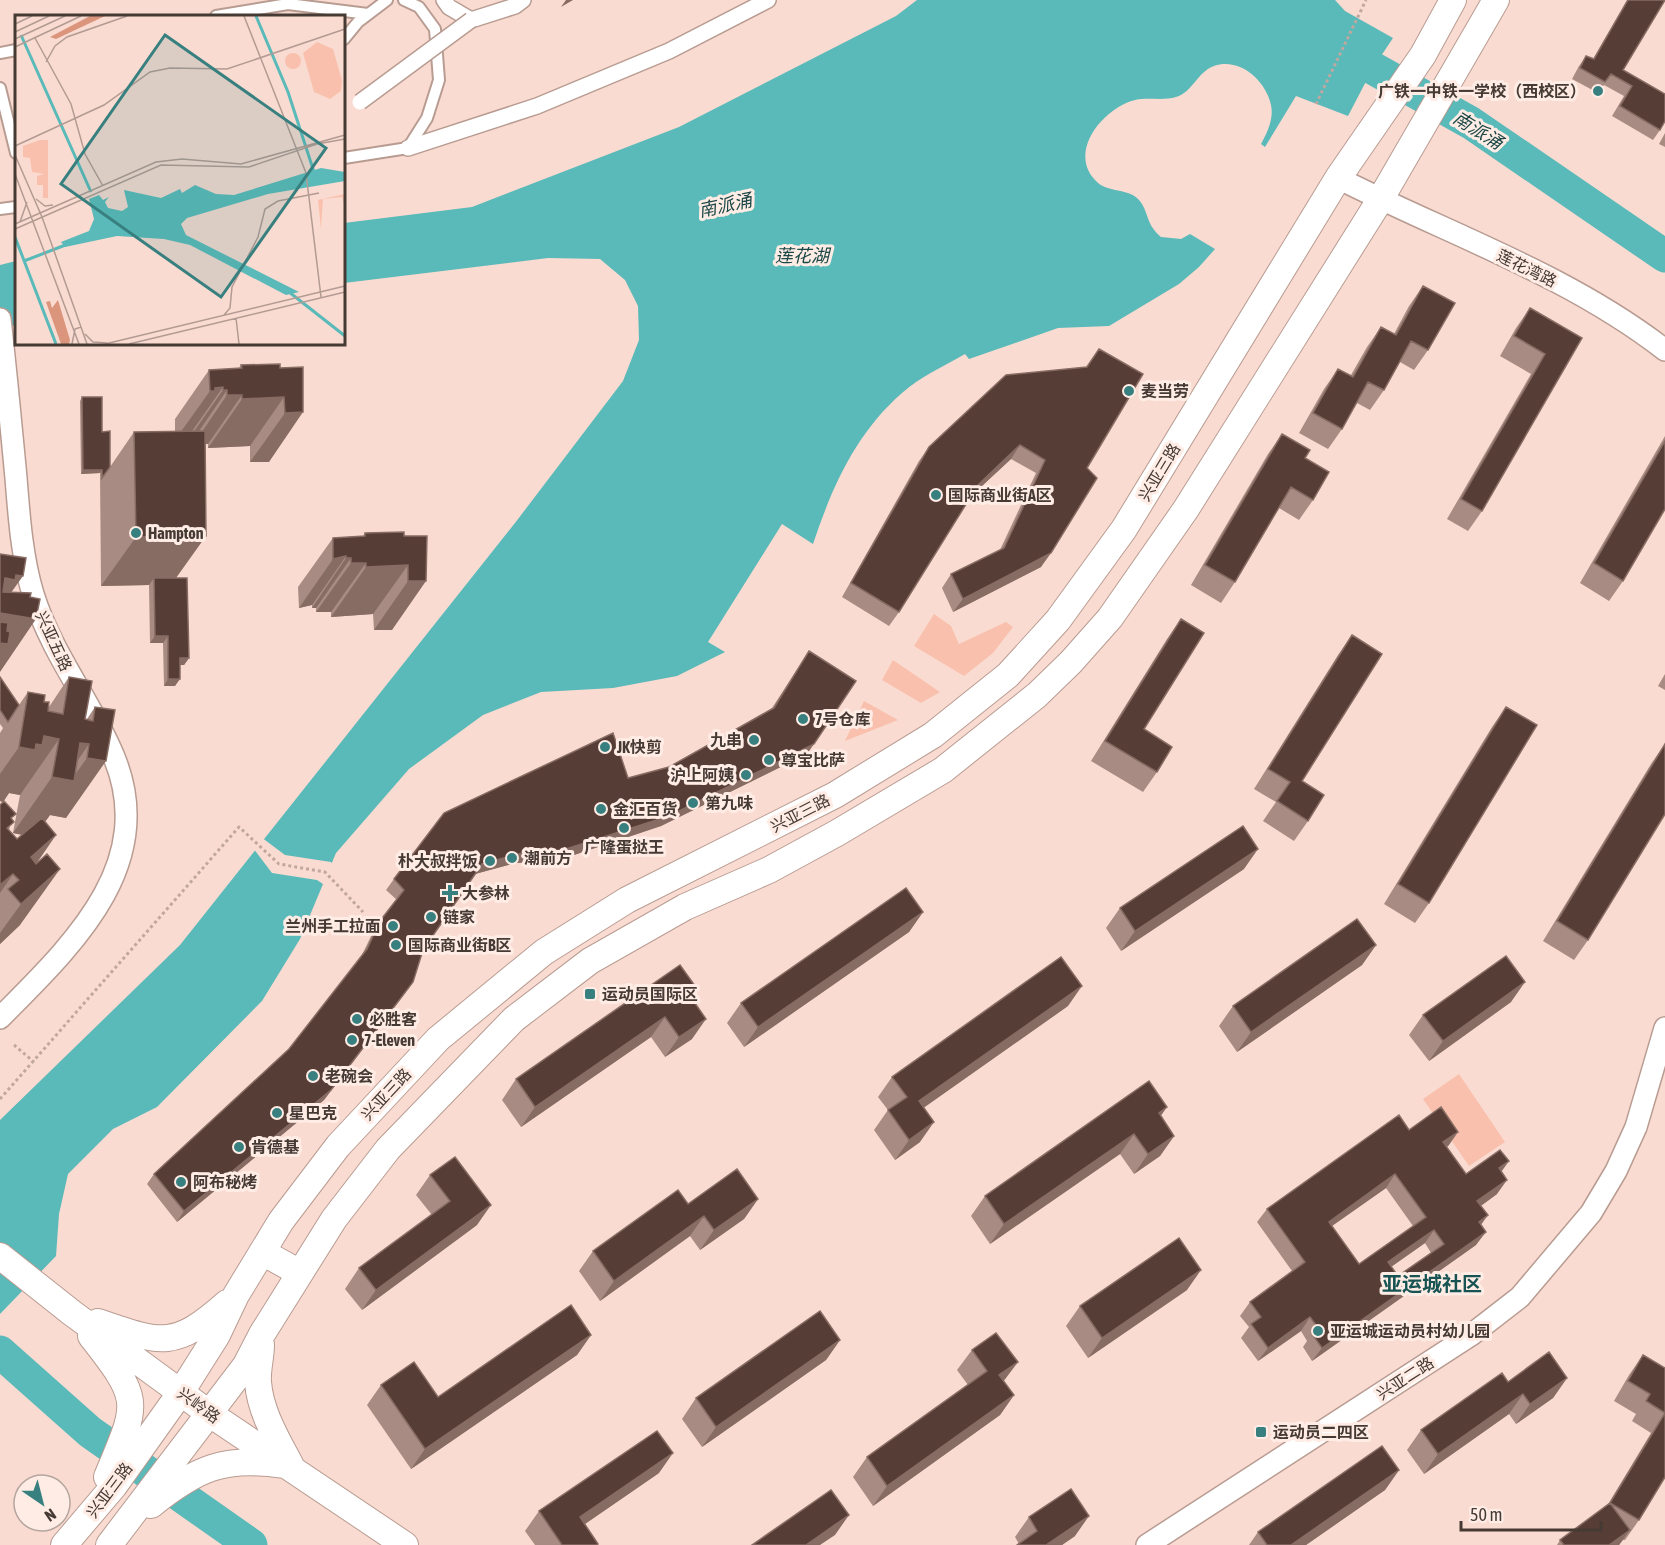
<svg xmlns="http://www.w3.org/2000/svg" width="1665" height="1545" font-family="'Asap Condensed','Noto Sans SC',sans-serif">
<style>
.green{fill:#f9c1ad}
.water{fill:#59bab9}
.pier{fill:#fadbd1}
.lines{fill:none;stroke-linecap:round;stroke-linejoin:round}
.river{stroke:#59bab9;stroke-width:33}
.service-casing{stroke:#b89c92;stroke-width:14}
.pedestrian-casing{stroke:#b89c92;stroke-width:18}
.minor-casing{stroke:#b89c92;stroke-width:24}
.tertiary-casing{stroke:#b89c92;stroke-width:28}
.path{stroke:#c0a79f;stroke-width:3;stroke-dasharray:3 3;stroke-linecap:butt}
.service{stroke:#fff;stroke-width:10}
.pedestrian{stroke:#fff;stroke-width:15}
.minor{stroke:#fff;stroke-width:21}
.tertiary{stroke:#fff;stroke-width:26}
.pedestrian-bridge-casing{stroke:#b89c92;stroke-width:18;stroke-linecap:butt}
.pedestrian-bridge{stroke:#fff;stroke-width:15}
.wall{fill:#a88c83;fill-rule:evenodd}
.shaded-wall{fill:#876c64}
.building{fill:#563d35;stroke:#876c64;stroke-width:1.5;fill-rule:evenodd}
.poi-dot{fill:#37807f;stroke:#feece5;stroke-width:2}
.labels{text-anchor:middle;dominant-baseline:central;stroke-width:6;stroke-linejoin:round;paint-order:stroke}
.poi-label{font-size:16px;font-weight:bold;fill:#463a35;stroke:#feece5;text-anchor:start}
.street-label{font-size:16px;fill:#463a35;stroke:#feece5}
.water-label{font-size:18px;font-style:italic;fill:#1a4646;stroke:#feece5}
.quarter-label{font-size:20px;font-weight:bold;fill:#165352;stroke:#feece5}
.inset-river{fill:none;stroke:#59bab9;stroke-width:3}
.inset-road{fill:none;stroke:#b29b93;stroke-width:1.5}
.view{fill:#37807f;fill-opacity:0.15;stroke:#37807f;stroke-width:3}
.inset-edge{fill:none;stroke:#463a35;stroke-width:3}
</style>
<rect width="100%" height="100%" fill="#fadbd1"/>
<path class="green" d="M934 614 951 626 959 644 1006 622 1013 627 993 653 964 676 914 646Z
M893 660 940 692 921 703 882 680Z
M864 701 898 720 845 741Z
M1459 1074 1505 1142 1469 1166 1423 1099Z"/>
<path class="water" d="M917 0H1335L1345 11 1393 38 1373 68 1348 116 1296 96 1265 147 1261 144C1267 133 1274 119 1271 105 1266 81 1240 57 1214 66 1197 72 1193 92 1176 97 1163 101 1149 97 1135 100 1103 108 1066 153 1097 182 1109 193 1127 188 1138 199 1149 210 1145 224 1161 237L1181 239 1190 234 1215 249 1199 267 1179 284 1109 326 1058 328 969 359 965 354C944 366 920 377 902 393 856 433 832 487 813 544L782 524 708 642 725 652 677 676 613 688 541 692 483 715 409 769 336 853 300 939 262 1001 157 1107 113 1129 68 1174 59 1214 56 1256 0 1314V1120L180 945 515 523 623 381 639 340 638 306 625 280 600 259 548 258 344 283V223L472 207 679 127 896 16Z
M16 261V325L0 328V265Z"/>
<path class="pier" d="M261 837 285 855 331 862 334 866 326 886 317 880 272 873 253 848Z"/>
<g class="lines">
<path class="river" d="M1335 47 1471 123 1665 256
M0 1352 90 1432 251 1545"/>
<defs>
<path id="service" d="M216 16 288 4 368 14
M344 39 358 22 387 0
M0 53 16 50
M0 88 16 153
M344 158 408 148 427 118 439 80 435 29 419 7 404 0
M0 209 16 207"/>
<path id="pedestrian" d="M444 0 449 7 471 20 515 6 523 0
M408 148 537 106 669 51 768 0"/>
<path id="minor" d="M1338 178C1448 234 1567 274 1665 350
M0 319C6 372 11 425 16 478 19 516 22 558 33 594 52 655 91 701 114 757 159 866 70 947 0 1018
M1147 1545 1471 1335 1520 1297 1591 1213 1616 1171 1636 1127 1665 1028"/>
<path id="tertiary" d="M262 1252 300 1273
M0 1256 72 1313 210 1414 405 1545
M98 1322C162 1344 175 1349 227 1303
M91 1336C143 1402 138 1402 107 1477
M261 1345C261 1357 257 1370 258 1382 260 1412 278 1441 291 1466
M151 1505C197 1468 224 1456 284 1465
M64 1545 114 1486 181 1392 217 1335 236 1295 281 1221 338 1146 438 1039 544 952 627 900 835 795 933 735 1008 675 1058 620 1124 529 1338 178 1423 55 1453 0
M109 1545 246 1365 262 1334 334 1219 388 1149 514 1019 590 961 685 907 769 870 837 833 943 770 1037 695 1071 662 1110 618 1186 509 1380 200 1496 0"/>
</defs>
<use href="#service" class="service-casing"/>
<use href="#pedestrian" class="pedestrian-casing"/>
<use href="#minor" class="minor-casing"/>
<use href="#tertiary" class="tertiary-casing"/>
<path class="path" d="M1316 104 1366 0
M14 1045 34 1062
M0 1099 239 827 279 864 325 872 363 912"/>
<use href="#service" class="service"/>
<use href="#pedestrian" class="pedestrian"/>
<use href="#minor" class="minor"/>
<use href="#tertiary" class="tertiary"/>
<defs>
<path id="pedestrian-bridge" d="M360 102 471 20"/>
</defs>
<use href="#pedestrian-bridge" class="pedestrian-bridge-casing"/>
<use href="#pedestrian-bridge" class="pedestrian-bridge"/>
</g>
<path class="wall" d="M1627 0H1665L1623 70 1660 130 1653 140 1612 116 1624 96 1604 85 1598 93 1572 79 1579 66 1586 56 1593 59Z
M1665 133V147L1659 144Z
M1423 286 1428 350 1414 370 1400 362 1384 390 1370 410 1357 403 1342 429 1328 449 1299 433 1324 389 1338 369 1351 375 1367 347 1381 327 1394 334 1409 306Z
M1530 308 1582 338 1482 511 1468 531 1447 519 1531 374 1500 356 1516 328Z
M1099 349 1087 468 1041 567 953 612 942 588 951 574 1000 550 1036 473 1011 459 971 496 899 612 889 626 842 597 919 461 929 447 1086 367Z
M241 365 280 368 303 367 269 462H250V446L208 448V444H205L176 578 189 658 184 665H180L175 686H164L163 643H150L149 585 101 586 100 473 81 474 80 401 82 397 102 432 110 467 134 432H175V419L209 370 239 368Z
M1282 434 1305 458 1313 500 1299 520 1279 508 1235 582 1221 603 1191 585 1268 454Z
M1665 436V509L1623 581 1609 601 1580 583Z
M365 533 404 536H427L392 630H374L373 614 331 617V612H316V608H312V605L299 608 298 587 333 538 363 536Z
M1181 619 1144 729 1157 772 1143 792 1091 761 1167 639Z
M1352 635 1302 781 1308 821 1294 841 1263 821 1276 802 1254 789 1338 655Z
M809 651 807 754 661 826 556 861 515 863 475 874 423 950 405 993 324 1100 177 1222 147 1184 154 1174 289 1049 361 957 373 932 397 900 386 890 394 879 628 778 669 767 772 708Z
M1665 674V690L1658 686Z
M0 677 19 705 28 692 44 702 49 707 69 677 85 719H87L95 707 115 710 66 818 50 815 45 822 37 863 20 925 0 944V805L12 819 9 830 17 839 22 835 13 833 20 795 9 793 3 802 0 801V733L3 728 0 724Z
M1506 707 1429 903 1415 923 1384 904 1492 727Z
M1665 744 1588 940 1574 960 1543 941 1651 764Z
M1244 869 1121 951 1106 928 1120 908Z
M923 912 909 932 744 1047 727 1023 741 1003Z
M1376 945 1362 965 1237 1052 1219 1026 1233 1006Z
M692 999V1039L665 1057 651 1037 521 1127 502 1100 516 1079Z
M1511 1002 1429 1061 1409 1035 1423 1015Z
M1068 1006 924 1107 920 1142 895 1160 874 1130 888 1110 878 1097 892 1077Z
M1161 1116 1174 1136 1160 1156 1134 1174 1120 1154 990 1244 971 1216 985 1196Z
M1409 1130 1449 1145 1447 1147 1466 1174 1501 1172 1497 1194 1481 1206V1225L1476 1245 1312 1361 1303 1347 1307 1341 1301 1331 1258 1361 1241 1338 1249 1327 1240 1316 1250 1302 1292 1271 1257 1222 1267 1209ZM1386 1188 1413 1226 1359 1264 1332 1226ZM1425 1243 1431 1253 1398 1276 1391 1267Z
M430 1175 477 1225 362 1310 345 1289 359 1268 432 1215 416 1195Z
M758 1199 744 1219 700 1250 690 1236 600 1301 579 1271 593 1251 688 1204Z
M1187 1290 1088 1358 1066 1326 1080 1306Z
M591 1335 577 1355 411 1469 367 1405 381 1385 438 1397Z
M840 1340 826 1360 702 1447 682 1419 696 1398Z
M972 1350 1004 1381 1014 1395 1000 1415 873 1506 853 1477 867 1457 968 1385 957 1370Z
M1643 1355 1665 1368V1477L1639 1520 1625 1540H1623L1619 1545H1557L1560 1540 1607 1506 1651 1433 1632 1421 1636 1414 1614 1401 1629 1375Z
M1567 1378 1553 1398 1516 1424 1509 1414 1424 1474 1407 1450 1421 1430 1508 1382Z
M1399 1470 1385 1490 1306 1545H1249L1258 1532Z
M659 1473 585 1524 598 1545H535L525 1531 539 1511Z
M1029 1517 1075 1536 1062 1545H1017L1019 1544 1015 1537Z"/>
<path class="shaded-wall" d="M566 0H573L561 7Z
M223 387 188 437 175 440 210 391 215 388Z
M223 390H227L193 440H188Z
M227 395H242L208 444 193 445Z
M284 397 250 446 208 448 242 399Z
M303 412 269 462H250L285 413Z
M1020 445 1011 459 969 498 978 485Z
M83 470H102L100 473 81 474Z
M206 536 171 585 154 578 149 585 101 586 136 537Z
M1051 553 1041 567 953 612 963 599Z
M346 556 312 605 299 608 333 559Z
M346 558H351L316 608H312Z
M351 563H366L331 612H316Z
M408 565 373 614 331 617 366 567Z
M16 575 23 576 0 608 5 578Z
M408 581H426L392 630H374Z
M0 613 36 619 0 672Z
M155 636H168L163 643H150Z
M180 658H189L184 665H175Z
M168 679H180L175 686H164Z
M44 736 59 739 20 795 9 793 3 802 0 801V774L19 747Z
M80 743 89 744 65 779 71 780 87 758 106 761 66 818 50 815 34 837 13 833 52 777Z
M814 744 807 754 661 826 556 861 515 863 475 874 482 864Z
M56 835 17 892 19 880 31 857Z
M1258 849 1244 869 1121 951 1135 931Z
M60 869 20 925 0 944V933L21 904Z
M13 874 0 893V885Z
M923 912 909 932 744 1047 758 1027Z
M1376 945 1362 965 1237 1052 1251 1032Z
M413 982 324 1100 177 1222 184 1211Z
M1525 982 1511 1002 1429 1061 1443 1041Z
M1082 986 1068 1006 905 1121 919 1101Z
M698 990 684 1010 690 996Z
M665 1017 651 1037 521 1127 535 1107Z
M706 1019 692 1039 665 1057 679 1037Z
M1167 1107 1153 1127 1159 1113Z
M934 1122 920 1142 895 1160 909 1140Z
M1458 1132 1449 1145 1434 1156 1443 1142Z
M1134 1134 1120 1154 990 1244 1004 1224Z
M1174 1136 1160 1156 1134 1174 1148 1154Z
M1509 1161 1499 1175V1168Z
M1395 1174 1386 1188 1319 1235 1329 1222Z
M1507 1180 1497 1194 1468 1215 1477 1201Z
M758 1199 744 1219 700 1250 714 1230Z
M491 1205 477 1225 362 1310 376 1290Z
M1488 1215 1478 1229 1479 1222Z
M704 1216 690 1236 600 1301 614 1281Z
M1434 1230 1425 1243 1378 1276 1388 1262Z
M1486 1232 1476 1245 1312 1361 1322 1348Z
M1201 1270 1187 1290 1088 1358 1102 1338Z
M1310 1317 1301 1331 1258 1361 1268 1348Z
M591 1335 577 1355 411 1469 425 1449Z
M840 1340 826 1360 702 1447 716 1427Z
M1018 1362 1003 1382 999 1375Z
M1567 1378 1553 1398 1516 1424 1530 1404Z
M1523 1394 1509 1414 1424 1474 1438 1454Z
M1014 1395 1000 1415 873 1506 887 1486Z
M673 1453 659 1473 566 1537 580 1517Z
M1399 1470 1385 1490 1306 1545H1291Z
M849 1515 835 1535 820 1545H806Z
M1089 1516 1075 1536 1062 1545H1046Z
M1630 1530 1619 1545H1609Z"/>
<path class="building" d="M1628 0H1665L1623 70 1665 94V121L1660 130 1620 106 1632 86 1611 74 1605 82 1580 68 1586 56 1594 59Z
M1423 286 1455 303 1428 350 1411 341 1384 390 1368 382 1342 429 1313 413 1338 369 1353 377 1381 327 1396 335Z
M1530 308 1582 338 1482 511 1461 499 1545 354 1514 336Z
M1099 349 1143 374 1087 468 1097 478 1051 553 963 599 951 574 1004 548 1045 460 1020 445 978 485 899 612 851 583 929 447 1006 375 1087 367Z
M280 364V368L303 367V412L285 413 284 397 242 399V395H227V390H223V387L215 388V391H210L209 370 242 368 241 365Z
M82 397H102V432L110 431V467L102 478V470H83Z
M205 431 206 536 136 537 134 432Z
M1282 434 1310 450 1305 458 1329 472 1313 500 1291 487 1235 582 1205 565Z
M1665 441V509L1623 581 1594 563Z
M404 532V536H427L426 581H408V565L366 567V563H351V558H346V556L333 559V538L365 536V533Z
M0 554 26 558 23 576 16 575 15 580 5 578 3 592 31 593 30 597 40 599 36 619 0 613Z
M154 578H187L189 658H180V679H168V636H155Z
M1181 619 1204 633 1144 729 1172 747 1157 772 1105 741Z
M0 622 8 623 7 631 10 632 8 644 0 643Z
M1352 635 1382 654 1302 781 1324 795 1308 821 1277 801 1290 782 1268 769Z
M809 651 856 681 814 744 669 816 563 850 522 853 482 864 423 950 413 982 331 1090 184 1211 154 1174 289 1049 367 949 380 921 404 890 394 879 444 813 613 733 628 778 669 767 774 708Z
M0 677 19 705 8 722 0 710Z
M69 677 92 681 85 719 93 721 95 707 115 710 106 761 87 758 89 744 80 743 74 781 52 777 59 739 44 736 42 745 36 744 35 750 19 747 28 692 45 695 44 702H49L48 711 63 714Z
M1506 707 1537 725 1429 903 1398 884Z
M1665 744V814L1588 940 1557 921Z
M4 801 16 814 11 818 14 822 7 828 17 839 42 818 56 835 31 857 36 864 47 854 60 869 21 904 8 889 19 880 13 874 0 885V805Z
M1243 826 1258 849 1135 931 1120 908Z
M906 888 923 912 758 1027 741 1003Z
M1357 919 1376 945 1251 1032 1233 1006Z
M1506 956 1525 982 1443 1041 1423 1015Z
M1061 957 1082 986 919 1101 934 1122 909 1140 888 1110 907 1097 892 1077Z
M680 965 698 990 690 996 706 1019 679 1037 665 1017 535 1107 516 1079Z
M1149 1081 1167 1107 1159 1113 1174 1136 1148 1154 1134 1134 1004 1224 985 1196Z
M1441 1107 1458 1132 1443 1142 1466 1174 1500 1150 1509 1161 1499 1168 1507 1180 1477 1201 1488 1215 1479 1222 1486 1232 1322 1348 1312 1334 1319 1329 1310 1317 1268 1348 1251 1324 1261 1317 1250 1302 1305 1262 1267 1209 1399 1115 1409 1130ZM1395 1174 1426 1217 1359 1264 1329 1222ZM1434 1230 1444 1244 1398 1276 1388 1262Z
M455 1157 491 1205 376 1290 359 1268 450 1201 430 1175Z
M737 1169 758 1199 714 1230 704 1216 614 1281 593 1251 678 1190 688 1204Z
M1179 1238 1201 1270 1102 1338 1080 1306Z
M571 1305 591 1335 425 1449 381 1385 414 1362 438 1397Z
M820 1311 840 1340 716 1427 696 1398Z
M996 1333 1018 1362 999 1375 1014 1395 887 1486 867 1457 987 1371 972 1350Z
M1549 1352 1567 1378 1530 1404 1523 1394 1438 1454 1421 1430 1502 1373 1508 1382Z
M1643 1355 1665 1368V1477L1639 1520 1610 1503 1665 1413 1646 1401 1650 1394 1628 1381Z
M657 1431 673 1453 580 1517 598 1544 597 1545H562L539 1511Z
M1382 1446 1399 1470 1291 1545H1267L1258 1532Z
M1071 1489 1089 1516 1046 1545H1017L1037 1531 1029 1517Z
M831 1490 849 1515 806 1545H752Z
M1610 1503 1630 1530 1609 1545H1564L1560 1540Z"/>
<g class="poi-dot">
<circle cx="1598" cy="91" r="6"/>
<circle cx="1129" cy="391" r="6"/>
<circle cx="936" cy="495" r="6"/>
<circle cx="136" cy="533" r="6"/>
<circle cx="803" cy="719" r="6"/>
<circle cx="754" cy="740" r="6"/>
<circle cx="605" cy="747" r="6"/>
<circle cx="769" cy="760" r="6"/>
<circle cx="746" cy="775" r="6"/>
<circle cx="693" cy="803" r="6"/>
<circle cx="601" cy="809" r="6"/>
<circle cx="624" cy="828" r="6"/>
<circle cx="512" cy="858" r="6"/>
<circle cx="490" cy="861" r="6"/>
<path d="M447 884h6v6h6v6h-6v6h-6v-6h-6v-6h6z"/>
<circle cx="431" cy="917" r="6"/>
<circle cx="393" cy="926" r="6"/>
<circle cx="396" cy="945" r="6"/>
<rect x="584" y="988" width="12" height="12" rx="3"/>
<circle cx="357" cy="1019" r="6"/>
<circle cx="352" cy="1040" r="6"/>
<circle cx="313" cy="1076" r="6"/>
<circle cx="277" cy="1113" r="6"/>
<circle cx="239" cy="1147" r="6"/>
<circle cx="181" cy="1182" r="6"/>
<circle cx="1318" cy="1331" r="6"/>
<rect x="1255" y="1426" width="12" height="12" rx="3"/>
</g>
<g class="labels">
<g class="poi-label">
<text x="1586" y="91" text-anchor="end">广铁一中铁一学校（西校区）</text>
<text x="1141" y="391">麦当劳</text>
<text x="948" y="495">国际商业街A区</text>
<text x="148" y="533">Hampton</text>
<text x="815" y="719">7号仓库</text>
<text x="742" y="740" text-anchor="end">九串</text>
<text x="617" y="747">JK快剪</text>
<text x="781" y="760">尊宝比萨</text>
<text x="734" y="775" text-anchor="end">沪上阿姨</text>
<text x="705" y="803">第九味</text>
<text x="613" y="809">金汇百货</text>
<text x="624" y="847" text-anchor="middle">广隆蛋挞王</text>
<text x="524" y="858">潮前方</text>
<text x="478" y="861" text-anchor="end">朴大叔拌饭</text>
<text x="462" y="893">大参林</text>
<text x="443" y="917">链家</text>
<text x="381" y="926" text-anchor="end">兰州手工拉面</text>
<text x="408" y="945">国际商业街B区</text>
<text x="602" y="994">运动员国际区</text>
<text x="369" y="1019">必胜客</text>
<text x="364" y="1040">7-Eleven</text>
<text x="325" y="1076">老碗会</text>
<text x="289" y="1113">星巴克</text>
<text x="251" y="1147">肯德基</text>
<text x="193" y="1182">阿布秘烤</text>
<text x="1330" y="1331">亚运城运动员村幼儿园</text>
<text x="1273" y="1432">运动员二四区</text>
</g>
<g class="street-label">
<text transform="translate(1527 268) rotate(26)">莲花湾路</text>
<text transform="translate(1159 472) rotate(-59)">兴亚三路</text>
<text transform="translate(54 641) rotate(65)">兴亚五路</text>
<text transform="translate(800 813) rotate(-27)">兴亚三路</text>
<text transform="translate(386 1094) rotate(-47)">兴亚三路</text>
<text transform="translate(1405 1378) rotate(-33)">兴亚二路</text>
<text transform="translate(199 1405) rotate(36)">兴岭路</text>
<text transform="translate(109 1490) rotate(-53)">兴亚三路</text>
</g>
<g class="water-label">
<text transform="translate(1478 130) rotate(32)">南派涌</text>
<text transform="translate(725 205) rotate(-12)">南派涌</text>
<text x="802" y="255">莲花湖</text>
</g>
<g class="quarter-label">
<text x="1432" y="1283">亚运城社区</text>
</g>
</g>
<g transform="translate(15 15)">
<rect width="330" height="330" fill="#fadbd1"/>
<path d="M302 27 318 34 327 65 326 76 315 84 299 77 288 38ZM270 46a8 8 0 1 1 16 0a8 8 0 1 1-16 0ZM25 125H33V183H28V170H22V161L29 159 17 157 15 143 8 142V131ZM330 179V192L327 182 308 184 306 214 303 185Z" fill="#f9c1ad"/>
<path d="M75 1H90L41 24 35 22ZM43 285 55 325 54 329H46L31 287 35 286 37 293Z" fill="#da957c"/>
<path d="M306 153 330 157V166L253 179 172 203 166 209 171 220 284 277 271 280 175 230 149 224 102 221 50 232 46 227 74 216 79 204 74 184 84 180 88 185 94 182 90 187 93 193 107 196 113 192 109 175 146 183 165 174 167 178 180 170 201 179 219 180Z" fill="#59bab9"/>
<path class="inset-river" d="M241 1 273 77 299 157M6 20 76 177M0 222 41 329M9 246 53 229M274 277 330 321"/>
<path class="inset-road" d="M229 1 291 158 306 282M0 9 17 1M0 17 34 1M20 23 56 89 70 139 88 171M0 24 50 1M0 32 66 1M31 47 40 31 52 22 112 1M0 131 89 90 135 57 155 53 212 54 330 14M0 140 27 202 72 329M0 159 64 329M21 184 30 191 38 190M5 207 12 187M0 209 141 147 167 144 226 149 330 120M0 214 146 150 234 152 302 129 330 124M209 300 215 293 217 272 243 222 250 194 263 186 304 178M221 303 224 329M70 319 78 327 92 328M57 329 60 314 66 312M90 329 330 271M114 329 330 277"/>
<path class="view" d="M150 20 311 133 206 282 46 169Z"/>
<rect width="330" height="330" class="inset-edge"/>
</g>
<g transform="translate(42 1503) rotate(145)"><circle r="28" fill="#feece5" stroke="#b4a59f" stroke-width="1.5"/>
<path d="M0-4.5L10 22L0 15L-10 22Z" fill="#37807f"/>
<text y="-9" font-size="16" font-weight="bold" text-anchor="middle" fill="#463a35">N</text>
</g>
<path d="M1461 1521v9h140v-9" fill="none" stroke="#463a35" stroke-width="3"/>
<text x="1470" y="1521" font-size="18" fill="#463a35" stroke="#feece5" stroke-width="4.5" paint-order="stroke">50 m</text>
</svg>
